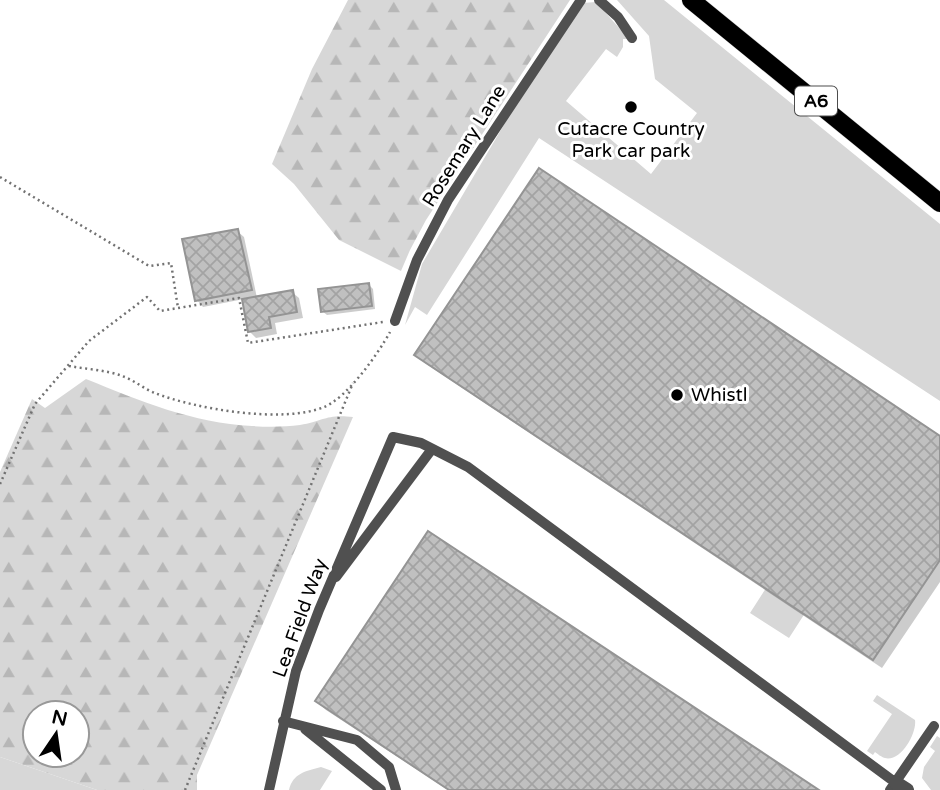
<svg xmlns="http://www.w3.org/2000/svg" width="940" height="790" font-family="'Varela Round',sans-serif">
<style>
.green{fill:#d7d7d7}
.forest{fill:url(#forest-firs);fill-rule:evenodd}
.shadow{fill:#0003}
.building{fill:url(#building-cross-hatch);stroke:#949494;stroke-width:2}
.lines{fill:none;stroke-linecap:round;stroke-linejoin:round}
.primary-casing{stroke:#dbdbdb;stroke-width:19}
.path{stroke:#727272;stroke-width:2.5;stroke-dasharray:2 3.5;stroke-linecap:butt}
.lane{stroke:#505050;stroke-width:10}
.street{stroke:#505050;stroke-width:14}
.primary{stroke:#000;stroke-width:18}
.poi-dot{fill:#000;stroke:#fff;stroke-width:2.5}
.labels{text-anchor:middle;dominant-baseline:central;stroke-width:6;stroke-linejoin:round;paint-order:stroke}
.shield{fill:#fff;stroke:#4c4c4c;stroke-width:2}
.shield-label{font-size:18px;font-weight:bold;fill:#000}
.poi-label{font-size:19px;fill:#000;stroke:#fff}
.street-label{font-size:19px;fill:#000;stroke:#fff}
</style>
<defs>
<pattern id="forest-firs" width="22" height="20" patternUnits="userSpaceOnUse" patternTransform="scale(1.75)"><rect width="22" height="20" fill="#d7d7d7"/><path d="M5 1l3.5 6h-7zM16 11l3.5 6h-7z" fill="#b7b7b7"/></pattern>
<pattern id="building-cross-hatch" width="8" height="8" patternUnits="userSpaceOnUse" patternTransform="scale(1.75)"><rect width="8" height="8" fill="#c0c0c0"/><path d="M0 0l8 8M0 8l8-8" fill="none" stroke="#a3a3a3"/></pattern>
</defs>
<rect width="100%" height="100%" fill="#fff"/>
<path class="green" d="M617 0H664L940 224V401L539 138 427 315 415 307 405 325 422 264 515 106 583 3 596 2 629 39H623V47L617 57 606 49 566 101 651 174 697 113 655 79 649 36Z
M768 585 807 610 789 638 750 613Z
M877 695 915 720C917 733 901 762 885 758 883 758 876 753 875 752L873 755 867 751 892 714 873 701Z
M937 736 940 738V790H931L922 778 924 767 935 751 930 747Z
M0 757 97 790H0Z
M321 767 332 771 320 790H289C293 773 306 771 321 767Z"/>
<path class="forest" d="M348 0H570L426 220 410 250 401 271 339 240 294 184 272 164 312 69Z
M86 379C140 401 193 423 252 426 267 427 285 427 300 425 324 421 326 414 353 417L197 775V790H97L0 757V472L32 399 45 408ZM77 713V755H35V713Z"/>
<path class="shadow" d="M237 231 244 237 257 298 292 292 299 298 303 318 275 323 277 334 256 338 250 332 244 299 203 307 197 300Z
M369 285 373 289 375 309 327 315 322 311Z
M416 354 940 438V582L882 668 425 363Z
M317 701 816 790H448L326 710Z"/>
<path class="building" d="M539 168 940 436V560L873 660 414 355Z
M238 229 252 290 195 301 182 239Z
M369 283 372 306 321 312 318 289Z
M293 290 297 312 269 317 271 328 248 332 242 299Z
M428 531 819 790H449L315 701Z"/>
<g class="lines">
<defs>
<path id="primary" d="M691 0 940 203"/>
</defs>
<use href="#primary" class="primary-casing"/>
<path class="path" d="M0 177 149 266 171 263 178 308
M69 366C86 369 106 370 122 376 134 380 144 389 155 393 195 409 284 424 324 407 347 398 378 354 390 332
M0 484 35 404 89 341 147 297 160 311 239 298 248 343 383 322
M185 790 353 383"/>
<path class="lane" d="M599 0 618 17 632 38
M395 321 417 260 448 200 581 0
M336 577 432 449
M283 721 357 740 389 767 396 790
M305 729 381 790
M269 790 296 671 319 610 393 437 421 443 468 467 896 783
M890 790 934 726"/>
<path class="street" d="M896 783 907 790"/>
<use href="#primary" class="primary"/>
</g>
<g class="poi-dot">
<circle cx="631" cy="107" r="7"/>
<circle cx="677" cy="395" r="7"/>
</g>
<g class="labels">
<rect class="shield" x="795" y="86.5" width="42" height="29" rx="5"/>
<g class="shield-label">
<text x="816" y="101">A6</text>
</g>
<g class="poi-label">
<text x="631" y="129">Cutacre Country<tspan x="631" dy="22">Park car park</tspan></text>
<text x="691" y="395" text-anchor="start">Whistl</text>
</g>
<g class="street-label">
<text transform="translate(464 146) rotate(-58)">Rosemary Lane</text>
<text transform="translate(300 618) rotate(-70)">Lea Field Way</text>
</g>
</g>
<g transform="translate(56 734) rotate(13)"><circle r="33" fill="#ffffff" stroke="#999999" stroke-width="2"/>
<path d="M0-5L12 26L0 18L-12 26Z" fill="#000000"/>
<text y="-10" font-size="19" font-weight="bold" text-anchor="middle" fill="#000000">N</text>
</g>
</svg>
